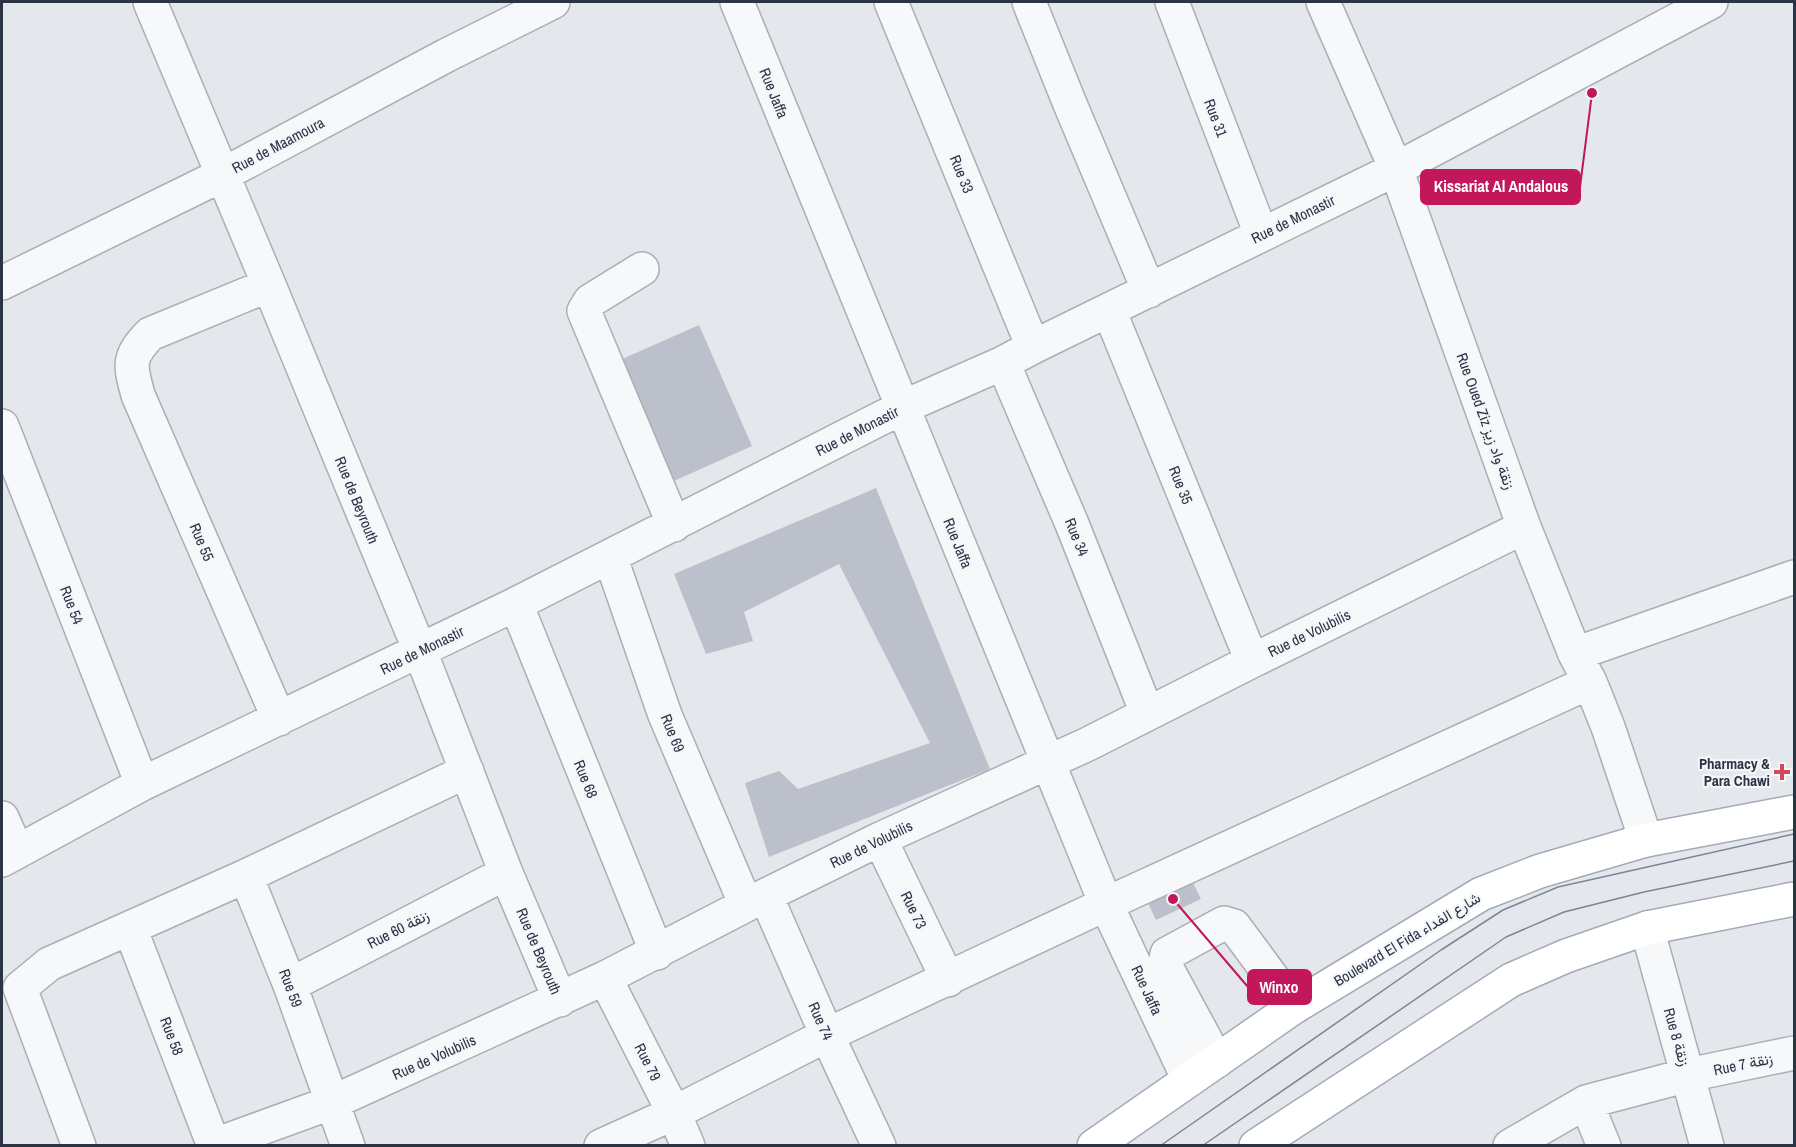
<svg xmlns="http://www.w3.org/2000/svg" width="1796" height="1147" font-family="'Archivo Narrow',Vazirmatn,sans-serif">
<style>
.building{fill:#bbc0ca}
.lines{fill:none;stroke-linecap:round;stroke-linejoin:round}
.minor-casing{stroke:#a9aeb7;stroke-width:36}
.major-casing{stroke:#a3abb8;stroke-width:36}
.minor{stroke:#f7f8fa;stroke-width:33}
.major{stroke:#fff;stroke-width:33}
.tram{stroke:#7d8696;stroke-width:1.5}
.poi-dot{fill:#d1495b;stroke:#f4f6f9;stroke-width:2}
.labels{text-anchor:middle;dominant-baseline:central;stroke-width:4.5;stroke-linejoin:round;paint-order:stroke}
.street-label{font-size:15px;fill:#2b3445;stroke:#f4f6f9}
.poi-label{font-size:15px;font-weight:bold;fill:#2b3445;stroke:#f4f6f9;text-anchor:end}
.leader{fill:none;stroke:#c2185b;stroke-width:2}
.callout-dot{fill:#c2185b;stroke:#f4f6f9;stroke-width:2}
.callout{fill:#c2185b;stroke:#c2185b;stroke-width:2}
.callout-label{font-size:16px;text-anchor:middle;font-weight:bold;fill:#fff}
</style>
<rect width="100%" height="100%" fill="#e4e7ec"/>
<path class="building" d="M699 325 752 446 674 481 620 360Z
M876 488 990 769 769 857 745 783 779 771 798 789 930 743 839 564 744 612 753 641 706 654 674 574Z
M1190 877 1201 899 1156 920 1146 899Z"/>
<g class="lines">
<defs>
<path id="minor" d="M150 2 269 285 420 651 506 873 560 1000
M737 2 1106 904 1189 1080
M891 2 1033 347
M1029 2 1070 104 1149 291
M1172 2 1261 234
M1323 2 1396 169 1524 527 1575 654 1590 682 1608 727 1646 840
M642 269 590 301 584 311 674 525
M2 283 222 175 447 55 553 2
M269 285 150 334C127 358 130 365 138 395L279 719
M1109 310 1252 661
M1003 363 1072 524 1147 713
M2 426 142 784
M610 556 665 715 746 905
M516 604 657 953
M1575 654 1794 577
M2 818 17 852
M880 839 948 980
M2 860 142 784 516 604 903 407 1003 363 1033 347 1396 169 1711 2
M246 876 290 985 348 1146
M766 896 827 1035 879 1146
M130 928 214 1146
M1647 928 1707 1146
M605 978 674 1113 688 1146
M290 985 506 873
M1217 1061 1165 965 1167 954 1224 923 1234 926 1294 1007
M1586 1102 1604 1146
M79 1146 20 988 49 964 246 876 467 771
M212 1146 333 1102 605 978 746 905 880 839 1088 744 1252 661 1524 527
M601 1146 674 1113 827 1035 1106 904 1590 682
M1510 1146 1586 1102 1688 1075 1794 1053"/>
<path id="major" d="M1094 1146 1294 1007 1481 894 1540 871 1646 840 1794 812
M1256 1146 1511 980 1566 956 1647 928 1794 899"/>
</defs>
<use href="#minor" class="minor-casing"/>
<use href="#major" class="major-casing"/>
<use href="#minor" class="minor"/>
<use href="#major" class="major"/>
<path class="tram" d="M1160 1146 1441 950 1503 910 1558 887 1794 834
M1202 1146 1506 937 1564 912 1644 892 1794 861"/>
</g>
<path class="poi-dot" d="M1779 763h6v6h6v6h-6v6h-6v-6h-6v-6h6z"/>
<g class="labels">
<g class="street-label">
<text transform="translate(774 93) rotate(68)">Rue Jaffa</text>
<text transform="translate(1216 118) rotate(69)">Rue 31</text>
<text transform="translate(278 145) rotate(-28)">Rue de Maamoura</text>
<text transform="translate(962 174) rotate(68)">Rue 33</text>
<text transform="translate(1293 219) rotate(-26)">Rue de Monastir</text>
<text transform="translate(1486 421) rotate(70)">Rue Oued Ziz زنقة واد زيز</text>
<text transform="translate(857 431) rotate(-27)">Rue de Monastir</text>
<text transform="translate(1181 485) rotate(68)">Rue 35</text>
<text transform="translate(357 500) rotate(68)">Rue de Beyrouth</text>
<text transform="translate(1077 537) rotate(68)">Rue 34</text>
<text transform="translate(202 542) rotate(67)">Rue 55</text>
<text transform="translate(958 543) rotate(68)">Rue Jaffa</text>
<text transform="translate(72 605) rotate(69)">Rue 54</text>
<text transform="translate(1309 633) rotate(-26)">Rue de Volubilis</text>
<text transform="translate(422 650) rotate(-26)">Rue de Monastir</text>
<text transform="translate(673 733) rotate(68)">Rue 69</text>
<text transform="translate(586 779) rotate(68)">Rue 68</text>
<text transform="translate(871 844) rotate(-26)">Rue de Volubilis</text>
<text transform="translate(914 910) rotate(64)">Rue 73</text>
<text transform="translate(398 929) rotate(-27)">Rue 60 زنقة</text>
<text transform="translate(1407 939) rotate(-31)">Boulevard El Fida شارع الفداء</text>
<text transform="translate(539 951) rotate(67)">Rue de Beyrouth</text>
<text transform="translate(291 988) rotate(69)">Rue 59</text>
<text transform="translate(1147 990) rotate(65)">Rue Jaffa</text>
<text transform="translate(821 1021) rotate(66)">Rue 74</text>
<text transform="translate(172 1036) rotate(69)">Rue 58</text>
<text transform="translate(1677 1037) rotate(74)">Rue 8 زنقة</text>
<text transform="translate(434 1057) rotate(-24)">Rue de Volubilis</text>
<text transform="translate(648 1062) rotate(63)">Rue 79</text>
<text transform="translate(1743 1064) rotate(-12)">Rue 7 زنقة</text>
</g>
<g class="poi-label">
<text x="1770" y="763">Pharmacy &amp;<tspan x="1770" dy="17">Para Chawi</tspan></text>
</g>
</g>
<path class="leader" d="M1592 93L1580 187M1173 899L1248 987"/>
<g class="callout-dot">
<circle cx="1592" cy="93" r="6"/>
<circle cx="1173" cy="899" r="6"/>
</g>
<g class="callout">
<rect x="1421" y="170" width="159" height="34" rx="6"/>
<rect x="1248" y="970" width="63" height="34" rx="6"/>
</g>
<g class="callout-label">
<text x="1501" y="192">Kissariat Al Andalous</text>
<text x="1279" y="993">Winxo</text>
</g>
<rect width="1796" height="1147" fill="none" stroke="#2b3445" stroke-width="6"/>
</svg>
